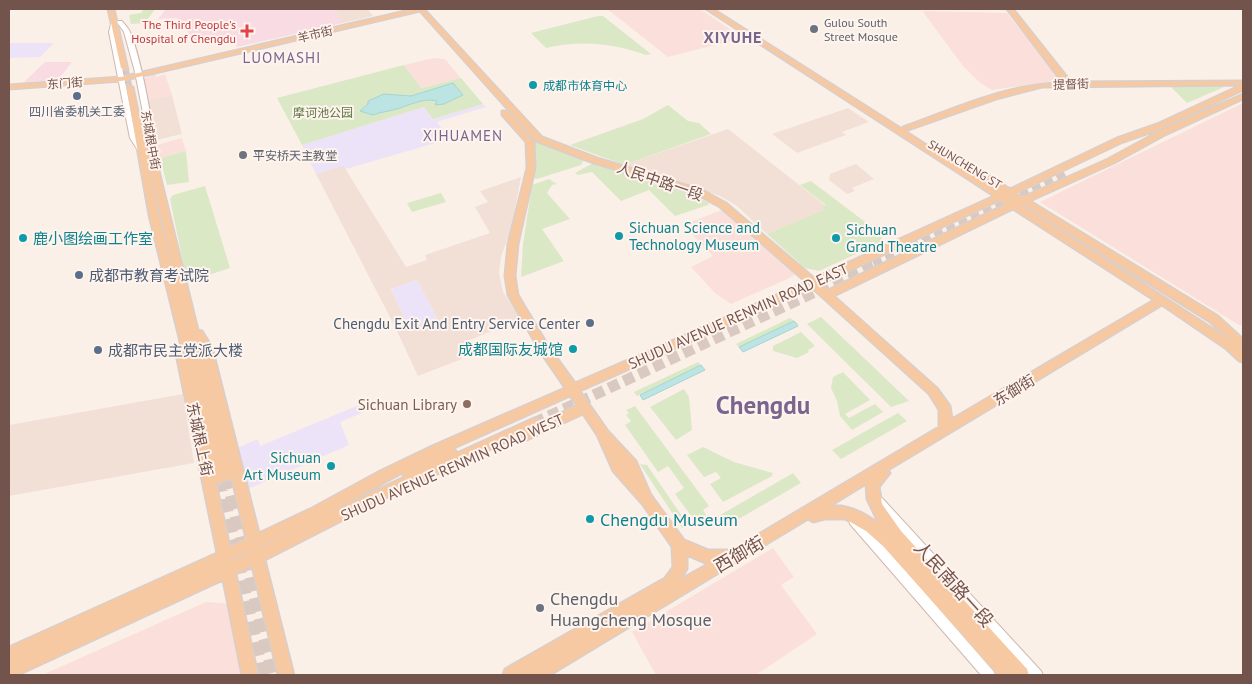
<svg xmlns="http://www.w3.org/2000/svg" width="1252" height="684" font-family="'PT Sans','Noto Sans SC',sans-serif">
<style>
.residential{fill:#f2e0d6}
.commercial{fill:#fbdfdb}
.education{fill:#ede3f8}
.medical{fill:#f8dbe3}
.green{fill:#dae8c6}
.water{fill:#bce4e3;stroke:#a3d5d4}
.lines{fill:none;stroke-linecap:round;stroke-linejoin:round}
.major-tunnel-far3{stroke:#d9c9c0;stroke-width:7;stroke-dasharray:7 4;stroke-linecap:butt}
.major-tunnel-far2{stroke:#d9c9c0;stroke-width:9;stroke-dasharray:9 4.5;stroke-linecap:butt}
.major-tunnel-far1{stroke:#d9c9c0;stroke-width:11;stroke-dasharray:11 5.5;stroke-linecap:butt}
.major-tunnel{stroke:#d9c9c0;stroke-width:14;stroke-dasharray:14 7;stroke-linecap:butt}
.minor-casing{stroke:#ceb8b0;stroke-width:2}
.major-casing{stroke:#d8cfcd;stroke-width:3}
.minor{fill:#fff;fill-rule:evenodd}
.major{fill:#f6c9a3;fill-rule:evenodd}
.worship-dot{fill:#6b7280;stroke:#fef4ed;stroke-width:2}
.health-dot{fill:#e0444e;stroke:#fef4ed;stroke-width:2}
.culture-dot{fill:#0f9aa8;stroke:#fef4ed;stroke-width:2}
.service-dot{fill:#5c6f8a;stroke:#fef4ed;stroke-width:2}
.education-dot{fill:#8d6e63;stroke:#fef4ed;stroke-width:2}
.labels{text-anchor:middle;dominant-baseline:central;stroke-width:4;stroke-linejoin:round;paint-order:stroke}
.far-worship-label{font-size:12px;fill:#5b616d;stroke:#fef4ed;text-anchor:start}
.far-health-label{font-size:12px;fill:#be3a42;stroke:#fef4ed;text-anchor:end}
.far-street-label{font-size:12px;fill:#73544d;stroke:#fef4ed}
.far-culture-label{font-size:12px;fill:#0d838f;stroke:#fef4ed;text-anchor:start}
.far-service-label{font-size:12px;fill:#4e5e75;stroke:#fef4ed}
.far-park-label{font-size:12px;fill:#5e7845;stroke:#fef4ed}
.far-quarter-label{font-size:15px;letter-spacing:1px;fill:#7a658f;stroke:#fef4ed}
.street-label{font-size:15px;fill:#73544d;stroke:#fef4ed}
.culture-label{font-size:15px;fill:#0d838f;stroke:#fef4ed;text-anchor:start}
.service-label{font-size:15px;fill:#4e5e75;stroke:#fef4ed;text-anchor:start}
.education-label{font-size:15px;fill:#785e54;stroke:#fef4ed;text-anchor:end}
.far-district-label{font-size:16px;font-weight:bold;letter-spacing:1px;fill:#7a658f;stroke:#fef4ed}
.near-culture-label{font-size:18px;fill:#0d838f;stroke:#fef4ed;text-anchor:start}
.near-street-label{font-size:18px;fill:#73544d;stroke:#fef4ed}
.near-worship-label{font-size:18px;fill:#5b616d;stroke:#fef4ed;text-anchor:start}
.town-label{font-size:25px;font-weight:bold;fill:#7a658f;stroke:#fef4ed}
</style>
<rect width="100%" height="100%" fill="#fbf0e7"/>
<path class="residential" d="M334 9H368L373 16 343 23Z
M172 95 182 134 156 140 146 100Z
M848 108 869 122 842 132 846 135 797 153 772 134Z
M728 129 826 206 825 210 767 234 737 206 720 196 624 165Z
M856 164 874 179 852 188 855 191 847 194 829 180 830 174Z
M343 165 406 267 427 260 425 255 490 233 475 207 488 202 480 191 521 177 512 226 501 257 499 273 503 292 521 319 467 341 460 350 462 359 418 376 395 327 407 323 410 328 437 318 417 280 391 289 405 319 393 323 316 174Z
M183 394 194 463 9 496V425Z"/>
<path class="commercial" d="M607 9H700L740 36 738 39 668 57Z
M926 11 1007 13 1061 80 992 90 979 82 963 66 923 12Z
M434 58 445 59 461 78 420 88 404 65Z
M155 74 156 77 165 74 172 95 146 100 143 79Z
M1243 103V325H1239L1040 202Z
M182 138 186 151 160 158 157 145Z
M722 210 729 214 795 271 794 276 731 304 715 293 691 267 713 256 683 225Z
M773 548 794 577 781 585 817 634 756 675H656L632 632Z
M206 602 232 604 246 675H42Z"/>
<path class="education" d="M9 43H54L40 57 9 58Z
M483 104 486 107 437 122 449 139 346 169 343 166 316 174 302 145 424 107 433 119Z
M417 280 437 318 410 328 407 323 395 327 393 323 405 319 391 289Z
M359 405 362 413 340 422 349 445 248 489 237 448 258 439 260 446Z"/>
<path class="medical" d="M166 9H334L343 23 237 47 233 39 211 43 208 38 191 41 185 22 178 23 177 18 158 19Z
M45 62H72L58 80 24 82Z"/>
<path class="green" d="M144 9H155L145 23 131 24 129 15 141 13Z
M598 16H603L651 54 646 55C612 43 581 40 546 48L531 33Z
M404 65 421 88 461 78 483 104 433 119 424 107 302 145 277 98Z
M1170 86H1222L1224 87 1187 103Z
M668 105 688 121 699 123 711 134 624 165 570 145 643 119Z
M535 143H540L584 160 581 165 537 179 533 178Z
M186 151 189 182 167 185 160 158Z
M593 163 693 195 709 203 708 205 675 216 649 190 621 201 592 172 578 175 575 173Z
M549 179 557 184 552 185 547 193 570 219 542 229 564 261 521 277 523 244 532 185Z
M811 181 881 234 882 242 819 271 805 268 767 234 824 210 822 208 826 205 800 185Z
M205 186 230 268 187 282 170 199 173 195Z
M441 193 446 202 412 212 407 203Z
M821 317 909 401 891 407 807 324Z
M790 318 800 325 794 322 739 347 736 344Z
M801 332 815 346 808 350 809 352 797 358 773 351V346Z
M698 362 701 365 637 396 634 392Z
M843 372 870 400 845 414 849 418 875 404 883 412 852 430 840 416 837 401 831 388 833 377Z
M684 389 689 397 692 430 676 440 650 407Z
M635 406 709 506 703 510 706 515 695 521 675 494 684 488 668 466 658 472 625 425 631 421 626 415 629 413 626 410Z
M898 413 907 421 841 459 832 450Z
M703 447 734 462 773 473 772 476 723 502 710 484 721 478 716 472 704 477 687 455Z
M640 464 647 465 688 525 682 528Z
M793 473 801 483 723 528 715 518Z"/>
<path class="water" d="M453 83 463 95 444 104 435 105 437 101C422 97 407 107 393 110 385 112 381 112 373 115L360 111 368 104V101L384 94 411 96Z
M794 321 798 326 743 352 739 347Z
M701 365 705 370 643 400 640 395Z"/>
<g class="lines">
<path class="major-tunnel-far3" d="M125 68 129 87"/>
<path class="major-tunnel-far2" d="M874 265 1067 175"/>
<path class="major-tunnel-far1" d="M534 423 877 263"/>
<path class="major-tunnel" d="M227 475 274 675
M219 478 262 675"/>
<defs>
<path id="minor" d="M118 21H122C124 24 127 27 129 30 138 47 157 133 152 149H148L147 148 146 128 135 72 124 32 117 22Z
M114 22 117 24 115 32 136 138 144 151 141 153 139 152 130 138 109 32 111 24Z
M879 497 883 499 1041 671 1043 675H1029L875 505 874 502 875 499Z
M854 515 858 516 993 671 995 675H981L850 524 849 520 850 516Z"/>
<path id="major" d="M108 9H114L128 70 121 68Z
M414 9H424L542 137 597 158 702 190 726 203 814 278 994 196 706 9H713L902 129 903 127C954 109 1008 83 1063 83L1007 9H1013L1071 82 1243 81V90L1155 131 1123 142 1016 193 1023 197 1108 159 1163 129 1243 94V99L1163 136 1114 163 1030 201 1218 316 1243 339V350H1242L1243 351V362L1239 361 1225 348 1162 305 888 470 890 473 879 487 882 504 901 531 1027 669 1029 675H998L883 546 866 531 845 519H825L813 522 808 519 550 675H503L505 669 665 578 673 567 672 547 643 505 613 471 597 435 583 414 527 440 523 439 521 435 386 498 265 560 294 675H278L252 566 236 574 258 675H242L223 580 18 675H9V647L217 553 176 354 182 350 149 215 126 85 133 87 140 121 143 120 147 122 198 330 202 331 212 347 259 533 312 508 380 471 432 446 565 388 541 353 508 295 505 276 508 244 527 168 526 142 502 115V111H508L534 142 535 168 518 244 515 276 518 295 549 347 575 383 806 282 720 207 696 194 591 162 536 141 420 11 121 81 9 89V85L121 77ZM1241 85 1157 124 1117 138 1010 189 983 172H977V176L1001 193 905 131 996 99 1042 87ZM147 155 177 287 159 215ZM1009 196 1016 200 1008 197ZM1000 200 1006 204 828 290 821 284ZM1022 204 1210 322 1232 341 1021 205ZM1013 209 1154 300 952 419 950 406 937 388 834 296ZM812 288 929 394 939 410V427L732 550H708L684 540 651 495 636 461 608 431 580 391ZM570 396 577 405 540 423 538 419 534 418 457 453 454 448ZM402 473 404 477 329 513ZM232 479 246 539 230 547 216 483 219 484 225 480ZM866 484 867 499 879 524C865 513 848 504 830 506ZM303 526 262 547V546ZM249 552V553L233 560V559ZM687 555 708 564 681 579 687 569Z"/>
</defs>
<use href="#minor" class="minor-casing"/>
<use href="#major" class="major-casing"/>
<use href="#minor" class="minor"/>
<use href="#major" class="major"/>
</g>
<g class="worship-dot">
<circle cx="814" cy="29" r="5"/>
<circle cx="243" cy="155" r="5"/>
<circle cx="540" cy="608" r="5"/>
</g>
<path class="health-dot" d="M244.5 23.5h5v5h5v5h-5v5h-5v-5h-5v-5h5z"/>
<g class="culture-dot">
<circle cx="533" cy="85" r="5"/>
<circle cx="619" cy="236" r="5"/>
<circle cx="23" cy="238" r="5"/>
<circle cx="836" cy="238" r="5"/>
<circle cx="573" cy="349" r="5"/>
<circle cx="331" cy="466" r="5"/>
<circle cx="590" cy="519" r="5"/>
</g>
<g class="service-dot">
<circle cx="77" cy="96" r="5"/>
<circle cx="79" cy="275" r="5"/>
<circle cx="590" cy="323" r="5"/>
<circle cx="98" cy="350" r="5"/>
</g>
<circle class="education-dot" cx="467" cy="404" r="5"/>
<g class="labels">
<g class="far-worship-label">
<text x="824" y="22">Gulou South<tspan x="824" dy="14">Street Mosque</tspan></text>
<text x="253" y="155">平安桥天主教堂</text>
</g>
<g class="far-health-label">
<text x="236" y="24">The Third People's<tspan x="236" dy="14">Hospital of Chengdu</tspan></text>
</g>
<g class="far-street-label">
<text transform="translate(315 34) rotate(-13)">羊市街</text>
<text transform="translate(65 83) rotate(-4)">东门街</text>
<text transform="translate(1071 84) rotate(-2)">提督街</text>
<text transform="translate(151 140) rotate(80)">东城根中街</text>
<text transform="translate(965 164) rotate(31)">SHUNCHENG ST</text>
</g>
<g class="far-culture-label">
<text x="543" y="85">成都市体育中心</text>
</g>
<g class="far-service-label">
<text x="77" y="111">四川省委机关工委</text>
</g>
<g class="far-park-label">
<text x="323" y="112">摩诃池公园</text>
</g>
<g class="far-quarter-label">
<text x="282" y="57">LUOMASHI</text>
<text x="463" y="135">XIHUAMEN</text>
</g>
<g class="street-label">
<text transform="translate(660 181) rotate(19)">人民中路一段</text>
<text transform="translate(738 316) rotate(-24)">SHUDU AVENUE RENMIN ROAD EAST</text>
<text transform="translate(1014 390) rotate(-31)">东御街</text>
<text transform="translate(200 439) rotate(78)">东城根上街</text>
<text transform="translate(452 467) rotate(-24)">SHUDU AVENUE RENMIN ROAD WEST</text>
</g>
<g class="culture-label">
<text x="629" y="227">Sichuan Science and<tspan x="629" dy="17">Technology Museum</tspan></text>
<text x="846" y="229">Sichuan<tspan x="846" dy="17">Grand Theatre</tspan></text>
<text x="33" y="238">鹿小图绘画工作室</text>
<text x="563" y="349" text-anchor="end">成都国际友城馆</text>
<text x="321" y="457" text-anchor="end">Sichuan<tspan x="321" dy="17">Art Museum</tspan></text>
</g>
<g class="service-label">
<text x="89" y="275">成都市教育考试院</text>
<text x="580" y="323" text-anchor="end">Chengdu Exit And Entry Service Center</text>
<text x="108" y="350">成都市民主党派大楼</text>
</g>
<g class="education-label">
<text x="457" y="404">Sichuan Library</text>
</g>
<g class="far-district-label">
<text x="733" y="37">XIYUHE</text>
</g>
<g class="near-culture-label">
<text x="600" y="519">Chengdu Museum</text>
</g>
<g class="near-street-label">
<text transform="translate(739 554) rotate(-30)">西御街</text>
<text transform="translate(954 584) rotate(48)">人民南路一段</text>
</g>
<g class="near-worship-label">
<text x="550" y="598">Chengdu<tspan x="550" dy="21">Huangcheng Mosque</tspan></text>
</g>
<g class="town-label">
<text x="763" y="405">Chengdu</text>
</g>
</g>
<rect width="1252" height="684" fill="none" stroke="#73544d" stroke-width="20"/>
</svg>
